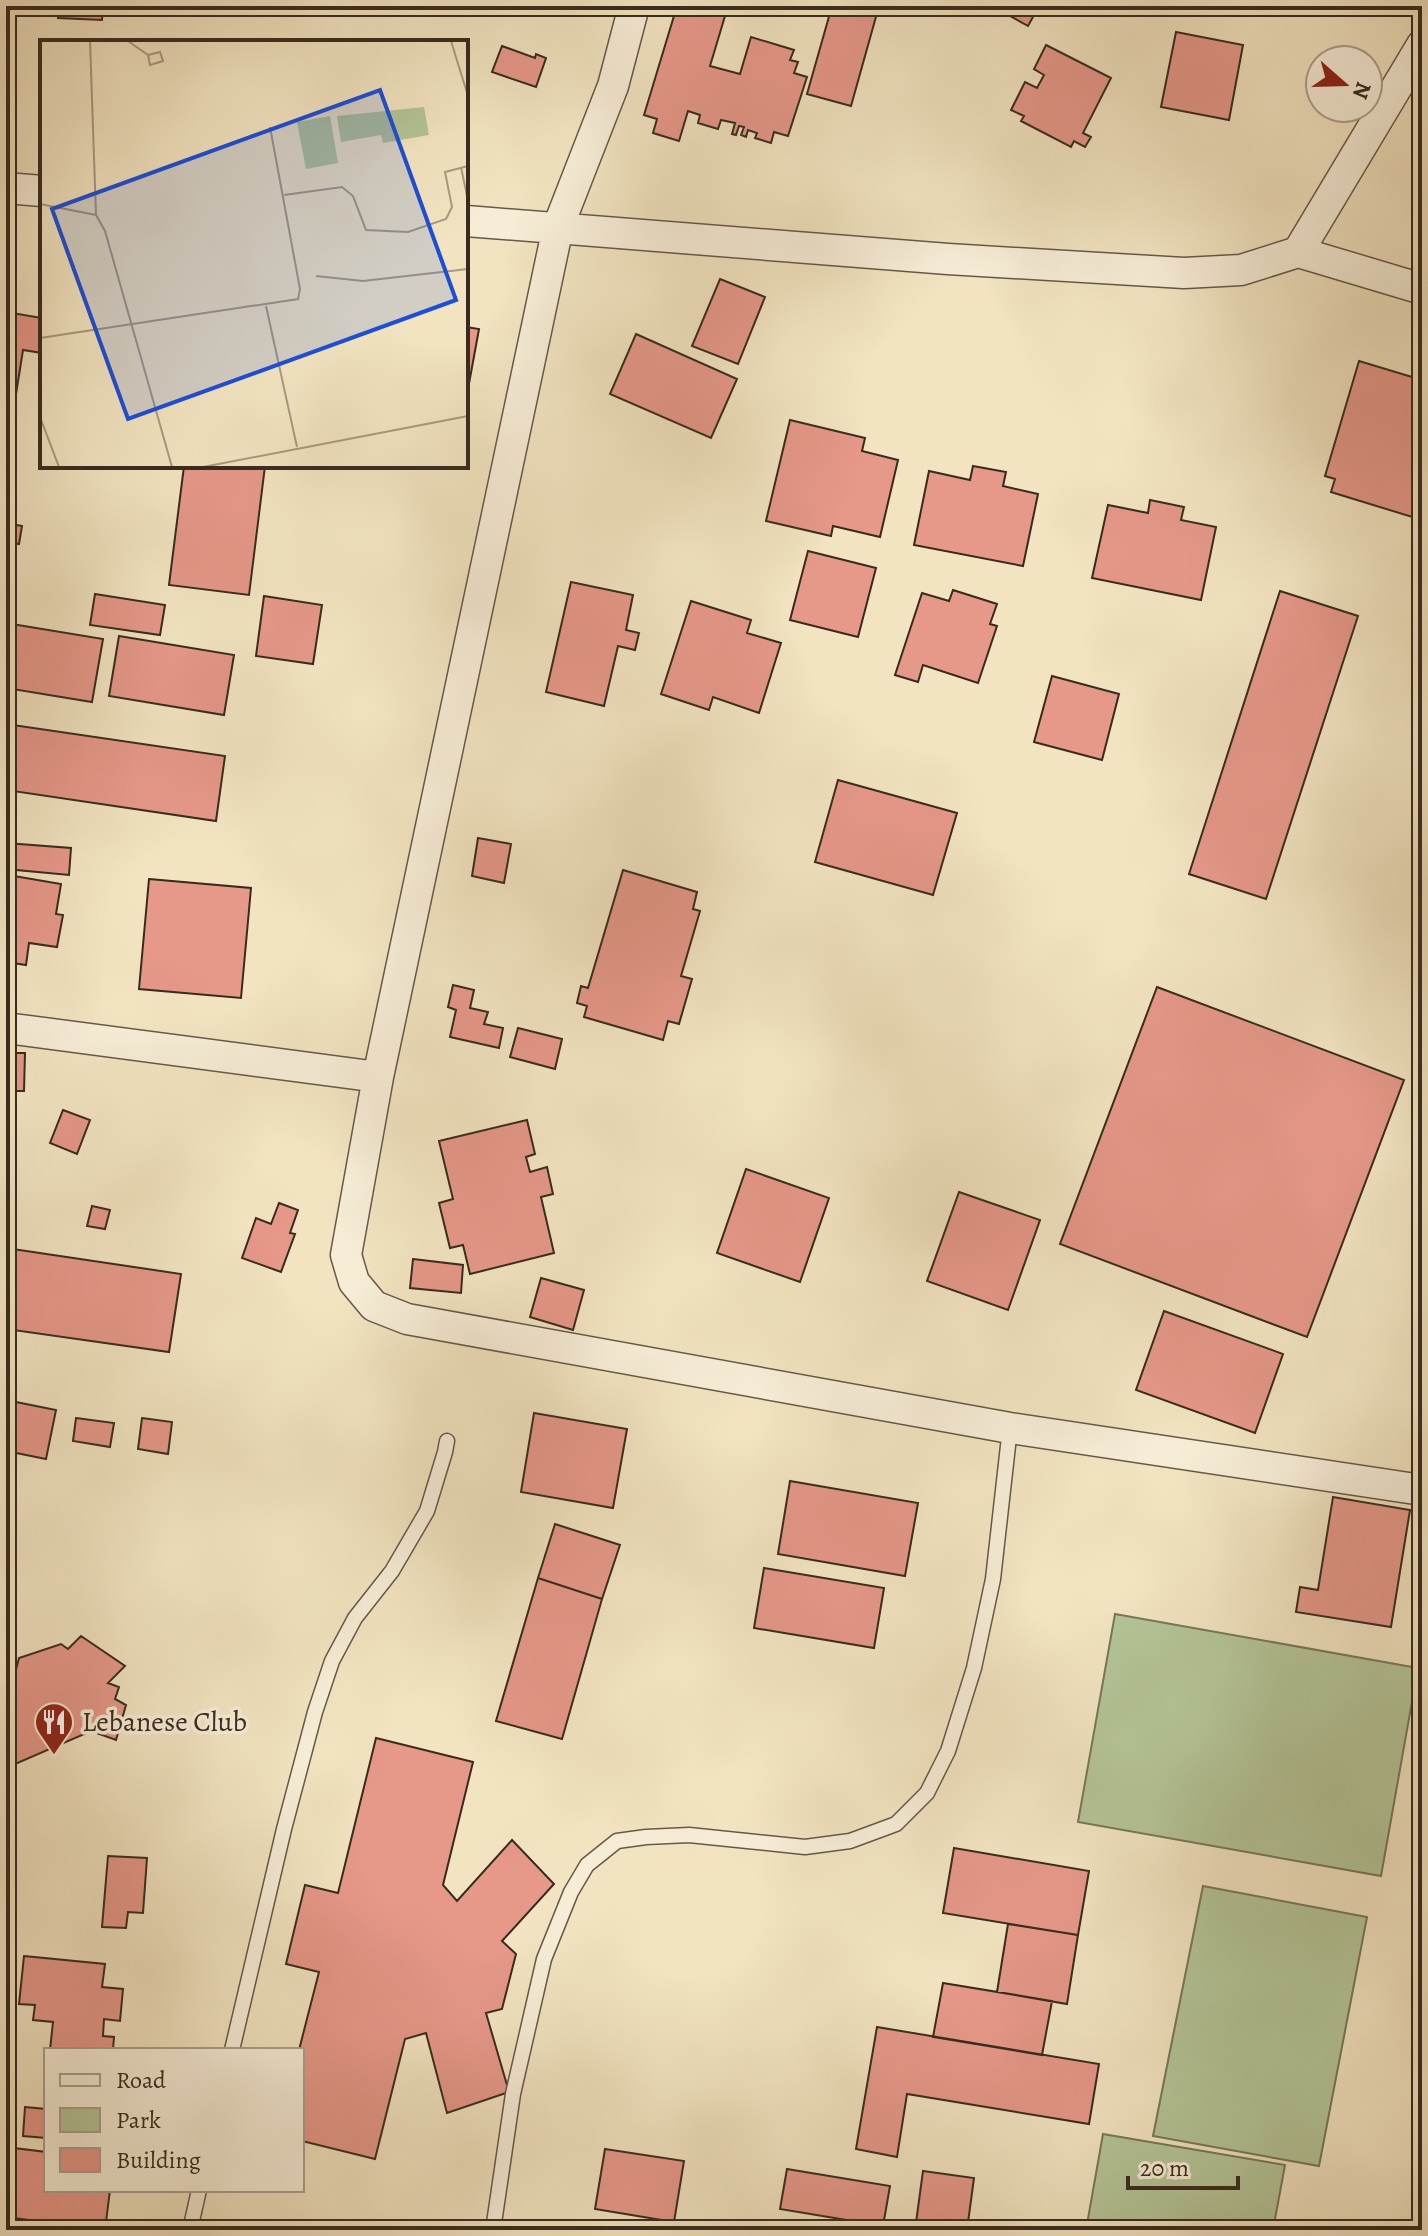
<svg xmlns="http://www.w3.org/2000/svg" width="1428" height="2236" font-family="Alegreya,serif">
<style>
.green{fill:#b4c598;stroke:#76785b;stroke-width:2}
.building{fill:#e69889;stroke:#382b1e;stroke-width:2}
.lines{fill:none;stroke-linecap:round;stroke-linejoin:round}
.lane-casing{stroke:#665947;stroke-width:17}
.street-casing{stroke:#665947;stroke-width:33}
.lane{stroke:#f7edd7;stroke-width:14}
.street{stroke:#f7edd7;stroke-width:30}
.labels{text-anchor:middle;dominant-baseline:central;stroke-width:7;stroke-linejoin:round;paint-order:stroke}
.poi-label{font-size:28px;fill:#382b1e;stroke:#f7edd7;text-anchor:start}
.inset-road{fill:none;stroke:#a89a80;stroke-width:2}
.view{fill:#1d4ed8;fill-opacity:0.15;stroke:#1d4ed8;stroke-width:4}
.inset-edge{fill:none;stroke:#382b1e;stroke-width:4}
</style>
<rect width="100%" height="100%" fill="#f2e4c1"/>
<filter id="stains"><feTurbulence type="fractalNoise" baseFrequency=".0025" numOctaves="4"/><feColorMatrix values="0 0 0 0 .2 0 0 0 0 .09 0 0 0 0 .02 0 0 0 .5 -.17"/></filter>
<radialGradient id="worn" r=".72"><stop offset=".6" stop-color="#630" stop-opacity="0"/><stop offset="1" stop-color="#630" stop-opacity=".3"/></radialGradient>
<path class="green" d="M1115 1614 1418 1668 1381 1876 1078 1822Z
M1203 1886 1367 1917 1319 2166 1153 2136Z
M1103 2134 1285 2165 1273 2230H1086Z"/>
<path class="building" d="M41 6H103L102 20 58 18V7Z
M677 6H728L710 66 740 74 751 37 794 50 790 60 798 62 794 73 807 77 788 136 774 132 771 143 755 138 757 133 748 130 746 137 741 135 744 127 739 126 736 135 732 134 735 123 721 120 718 129 698 123 700 115 688 111 679 141 653 133 657 119 644 115Z
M832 6H879L851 106 807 94Z
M992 6H1039L1028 26Z
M1176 32 1243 45 1229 120 1161 107Z
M1046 45 1111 78 1083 133 1091 137 1085 147 1074 141 1071 147 1021 121 1024 116 1011 110 1025 82 1037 88 1044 75 1034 69Z
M502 46 535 58 536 54 546 58 536 87 492 72Z
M720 279 765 297 738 364 692 346Z
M6 312 42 318V353L23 350 6 457Z
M466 327 479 329 466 400Z
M636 334 737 379 711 438 610 394Z
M1359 361 1422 380V520L1331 492 1335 479 1325 476Z
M790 420 865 438 862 451 898 460 880 537 833 526 831 536 766 521Z
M184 466H265L249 595 169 585Z
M973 466 1006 472 1003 486 1038 494 1023 566 914 545 929 471 970 480Z
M1150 500 1184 507 1181 520 1216 527 1201 600 1092 578 1108 505 1148 513Z
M6 523 22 526 19 544 6 542Z
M808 551 876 568 858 637 790 620Z
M571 582 633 595 626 630 639 633 635 650 618 646 604 706 546 692Z
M953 590 997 604 990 624 997 626 978 683 923 665 918 682 895 675 922 593 949 601Z
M1280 591 1358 616 1266 899 1189 874Z
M95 594 165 605 160 635 90 625Z
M264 596 322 605 313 664 256 656Z
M691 601 751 620 747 633 781 643 759 713 713 697 709 710 661 694Z
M12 624 103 639 92 702 6 688V664Z
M119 636 234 655 224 715 109 696Z
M1052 676 1119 694 1102 760 1034 742Z
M6 724 225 756 216 821 6 790Z
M838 780 957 813 933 895 815 862Z
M478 838 511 844 504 883 472 876Z
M6 843 71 848 69 875 6 869Z
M623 870 697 892 693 909 700 911 681 976 692 979 679 1024 668 1021 663 1040 584 1017 587 1006 577 1003 581 986 588 988Z
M14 876 61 884 56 914 63 915 57 947 29 943 26 965 6 962V898H11Z
M149 879 251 888 241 998 139 989Z
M453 985 474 990 470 1008 488 1012 484 1024 503 1028 499 1048 450 1037 456 1010 448 1007Z
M1157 987 1404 1080 1307 1337 1060 1244Z
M518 1028 562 1039 555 1069 510 1057Z
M6 1053H25L24 1091H6Z
M63 1110 90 1120 77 1154 50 1143Z
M527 1120 535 1154 526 1157 530 1172 547 1167 553 1194 541 1197 554 1253 470 1274 463 1245 450 1248 439 1203 453 1199 439 1141Z
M746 1169 829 1198 800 1282 717 1253Z
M959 1192 1040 1220 1008 1310 927 1281Z
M279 1203 298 1210 290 1233 295 1234 281 1272 242 1258 256 1218 271 1224Z
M92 1206 110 1210 105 1229 87 1226Z
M6 1248 181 1274 169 1352 6 1329Z
M413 1259 463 1265 461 1293 410 1288Z
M541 1278 584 1290 573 1330 530 1317Z
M1164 1311 1283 1354 1255 1433 1136 1390Z
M6 1400 56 1410 46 1459 6 1451Z
M534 1413 627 1429 613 1508 521 1492Z
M76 1418 114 1423 110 1447 73 1441Z
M142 1418 172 1422 168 1454 138 1449Z
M790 1481 918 1503 905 1576 778 1554Z
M1333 1497 1410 1510 1391 1627 1296 1612 1300 1587 1318 1590Z
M555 1524 620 1545 602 1599 538 1578Z
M764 1568 884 1588 874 1648 754 1628Z
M538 1578 602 1599 562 1739 496 1721Z
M81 1636 125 1666 108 1683 119 1687 115 1699 126 1705 116 1740 91 1731 6 1768V1707L19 1658 61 1644 68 1649Z
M376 1738 473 1762 443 1885 457 1901 512 1840 554 1884 502 1941 516 1954 502 2009 486 2013 509 2092 447 2113 426 2033 405 2039 375 2159 302 2141V2050H299L319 1972 286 1964 305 1885 338 1893Z
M954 1848 1089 1871 1078 1935 943 1913Z
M108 1856 147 1858 143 1913 128 1912 126 1928 102 1927Z
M1008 1924 1078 1935 1067 2004 997 1992Z
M24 1956 105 1964 102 1987 123 1989 120 2021 104 2019 103 2036 114 2037 113 2050H50L53 2022 33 2020 35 2005 19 2004Z
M943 1983 1052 2001 1042 2055 933 2037Z
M877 2027 1099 2064 1089 2124 907 2094 897 2157 856 2149Z
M25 2107 46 2109V2138L23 2136Z
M6 2147 46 2152V2190H110L105 2230 6 2217Z
M605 2149 684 2161 674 2222 595 2209Z
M787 2169 890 2186 883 2226 780 2209Z
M923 2171 974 2178 967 2230H915Z"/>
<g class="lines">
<defs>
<path id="lane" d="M232 2050 284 1829 315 1712 332 1661 355 1618 392 1571 427 1511 445 1452 447 1441
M190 2230 199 2190
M493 2230 513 2094 544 1959 571 1892 587 1865 617 1841 646 1837 689 1835 805 1847 850 1841 896 1824 927 1793 948 1751 974 1668 993 1579 1010 1428"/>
<path id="street" d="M634 6 613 86 558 227 378 1077 346 1255 354 1282 374 1306 407 1319 1010 1428 1422 1490
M6 188 42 191
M466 221 948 259 1184 273 1241 270 1298 252 1422 289
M1298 252 1422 45
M6 1028 378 1077"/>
</defs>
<use href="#lane" class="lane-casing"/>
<use href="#street" class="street-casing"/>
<use href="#lane" class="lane"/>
<use href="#street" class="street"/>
</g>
<defs>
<symbol id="restaurant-pin" viewBox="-11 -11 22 30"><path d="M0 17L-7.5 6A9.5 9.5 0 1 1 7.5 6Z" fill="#8f2418" stroke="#f7edd7"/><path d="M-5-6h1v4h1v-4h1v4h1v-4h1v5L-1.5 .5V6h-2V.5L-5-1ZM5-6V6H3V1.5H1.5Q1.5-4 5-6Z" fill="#fff"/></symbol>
</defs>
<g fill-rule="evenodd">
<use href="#restaurant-pin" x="32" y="1700" width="44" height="60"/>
</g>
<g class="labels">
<g class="poi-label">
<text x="82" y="1722">Lebanese Club</text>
</g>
</g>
<g transform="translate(40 40)">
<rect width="428" height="428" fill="#f2e4c1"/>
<path d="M384 67 389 95 343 103 341 95 301 102 297 76ZM290 76 298 123 266 129 257 82Z" fill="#b4c598"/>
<path class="inset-road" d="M50 1 56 175 65 191 132 427M88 1 108 15 110 25 123 21 120 12 108 15M411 1 428 56M421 127 427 156M244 155 302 147 313 156 326 190 368 192 406 179 412 167 405 132 428 126M0 164 56 175M276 236 323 241 428 229M226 266 257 407M0 298 258 259 260 249 230 87M0 377 19 427M163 427 428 376"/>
<path class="view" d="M340 50 416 260 88 379 12 169Z"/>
<rect width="428" height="428" class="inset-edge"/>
</g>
<rect width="1428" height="2236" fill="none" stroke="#f2e4c1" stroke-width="32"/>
<rect x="8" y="8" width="1412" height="2220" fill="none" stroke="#382b1e" stroke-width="4"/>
<rect x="16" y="16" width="1396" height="2204" fill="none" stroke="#382b1e" stroke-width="2"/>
<rect x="44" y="2048" width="260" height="144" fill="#f7edd7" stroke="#ab9f8d" stroke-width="2"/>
<rect x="60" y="2074" width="40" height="12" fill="#f7edd7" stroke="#ab9f8d" stroke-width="2"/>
<text x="116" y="2088" font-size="24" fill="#382b1e">Road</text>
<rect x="60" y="2108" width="40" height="24" fill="#b4c598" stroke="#ab9f8d" stroke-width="2"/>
<text x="116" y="2128" font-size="24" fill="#382b1e">Park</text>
<rect x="60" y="2148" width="40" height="24" fill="#e69889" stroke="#ab9f8d" stroke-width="2"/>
<text x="116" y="2168" font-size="24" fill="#382b1e">Building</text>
<g transform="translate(1344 84) rotate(110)"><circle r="38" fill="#f7edd7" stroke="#ab9f8d" stroke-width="2"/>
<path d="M0-6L14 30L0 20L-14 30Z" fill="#8f2418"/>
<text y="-12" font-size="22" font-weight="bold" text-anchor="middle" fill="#382b1e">N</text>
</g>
<path d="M1128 2176v12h110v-12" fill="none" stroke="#382b1e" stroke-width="4"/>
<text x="1140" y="2176" font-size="24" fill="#382b1e" stroke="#f7edd7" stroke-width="6" paint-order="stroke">20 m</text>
<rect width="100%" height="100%" filter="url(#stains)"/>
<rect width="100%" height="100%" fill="url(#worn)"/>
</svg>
